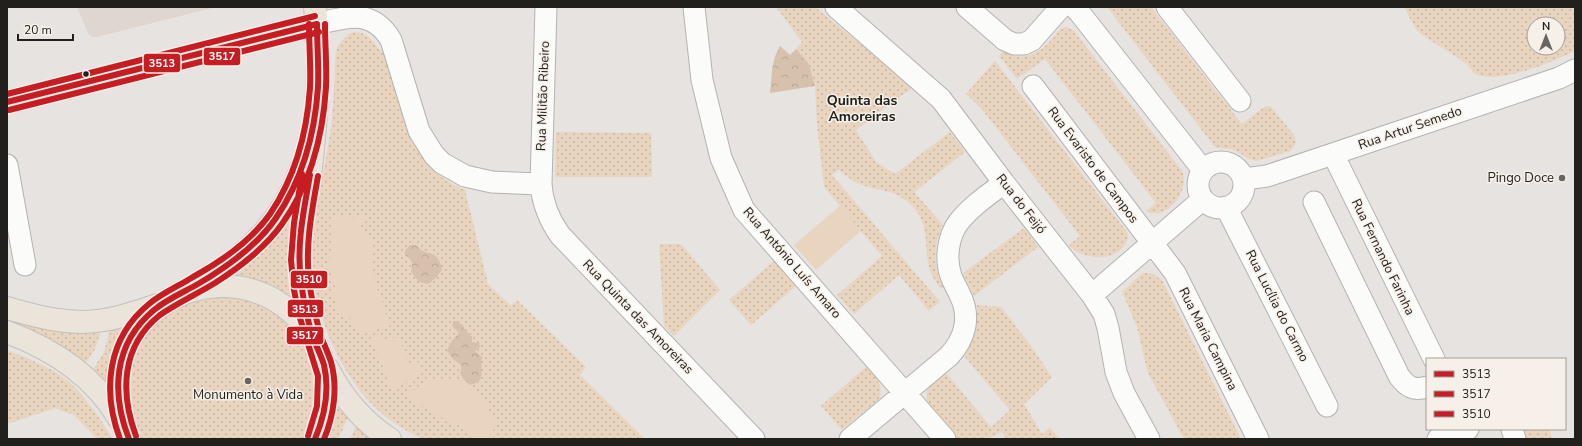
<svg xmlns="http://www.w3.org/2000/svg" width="1582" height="446" font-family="'Nunito Sans',sans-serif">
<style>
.built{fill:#dfd6cf}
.grass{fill:url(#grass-dots);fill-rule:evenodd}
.forest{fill:url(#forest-crowns)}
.garden{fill:#e9d4c0}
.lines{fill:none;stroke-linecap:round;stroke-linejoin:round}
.minor-casing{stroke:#b5b2b0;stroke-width:23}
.major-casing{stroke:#c2c0be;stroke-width:24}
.minor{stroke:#fbfbfa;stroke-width:21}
.major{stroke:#ebe4da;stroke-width:22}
.bus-1-casing{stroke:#f7f0e9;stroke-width:9}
.bus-2-casing{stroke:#f7f0e9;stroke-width:9}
.bus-3-casing{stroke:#f7f0e9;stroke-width:9}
.bus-1{stroke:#c61d23;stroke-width:6}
.bus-2{stroke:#c61d23;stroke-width:6}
.bus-3{stroke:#c61d23;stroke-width:6}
.bus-dot{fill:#22201d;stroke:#f7f0e9;stroke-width:1.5}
.poi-dot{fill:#676461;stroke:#f7f0e9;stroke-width:1.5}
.labels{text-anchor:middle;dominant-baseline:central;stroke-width:3;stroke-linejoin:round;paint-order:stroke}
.street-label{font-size:13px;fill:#22201d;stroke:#f7f0e9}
.poi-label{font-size:13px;fill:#22201d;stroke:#f7f0e9;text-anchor:end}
.neighbourhood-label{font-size:14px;font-weight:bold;fill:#22201d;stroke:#f7f0e9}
.line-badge{stroke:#f7f0e9;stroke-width:1.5}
.badge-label{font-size:11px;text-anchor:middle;font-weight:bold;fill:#fff}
</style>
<defs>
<pattern id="grass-dots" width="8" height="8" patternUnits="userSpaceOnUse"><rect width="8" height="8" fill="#e9d4c0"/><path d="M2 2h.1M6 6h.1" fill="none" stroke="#c8b6a5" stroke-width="1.8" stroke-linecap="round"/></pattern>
<pattern id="forest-crowns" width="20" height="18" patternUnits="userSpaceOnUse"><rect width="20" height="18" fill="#d8c1ac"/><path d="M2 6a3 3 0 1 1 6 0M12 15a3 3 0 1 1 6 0" fill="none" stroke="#b9a694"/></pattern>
</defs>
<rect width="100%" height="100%" fill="#e6e3e0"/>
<path class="built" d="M77 7H216L97 37H92L88 33Z"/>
<path class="grass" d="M776 7H815L913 87 856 130 876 162 895 174 950 132 965 152 914 192 943 225C933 245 933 267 943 287L941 289C937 283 932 277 930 270 923 248 931 228 914 208 898 189 882 192 862 185 853 182 846 176 839 170L832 175 940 302 929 311 899 275 854 314 837 295 882 256 824 187 817 124 815 86 809 64 796 49 802 42Z
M1107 7H1151L1241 123 1242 124 1264 107 1270 106 1294 135C1297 142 1296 146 1290 151L1257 161 1249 159 1238 152 1231 149 1215 147Z
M1404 7H1575V51C1552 62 1503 83 1478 75 1472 73 1470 66 1465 63 1451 52 1435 44 1421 34L1416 29ZM1534 24H1558V48H1534Z
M1067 27 1074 31 1182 171C1191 192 1165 222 1146 211L1156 203 1045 59 1017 79 999 56 1003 51C1023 63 1039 54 1053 38 1057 33 1060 28 1067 27Z
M353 32C374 32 372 47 387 55 392 73 397 91 403 108 415 147 425 174 465 190L488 284 511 306 517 300 586 367 580 375 645 439H422C407 431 392 423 379 411 339 375 309 305 312 251 314 206 327 163 332 119 333 105 334 91 335 76 335 67 334 56 338 46 342 40 346 35 353 32Z
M995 61 1127 232 1128 235C1126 262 1084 263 1069 245L1080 236 981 108 966 94Z
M556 132 651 133 652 177H555Z
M295 206V299H293L265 283 234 275 232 273Z
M1024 228 1038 247 974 296 963 273Z
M659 244H681L720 290 674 336 664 326Z
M775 260 797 285 751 325 729 300Z
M1143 273H1152L1162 280 1241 439H1184L1148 373 1137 327 1122 292 1139 276Z
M213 295C233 296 248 297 267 306 272 309 277 313 281 317 319 346 326 398 303 439H140L137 433 128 406 127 378 135 350 150 327 185 302Z
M977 305 1001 307 1031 346 1052 377 1024 404 1042 434 1050 428 1060 439H1006L1002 432 987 439H956C944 425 917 404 930 384 934 379 940 375 944 371L991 427 1010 410 965 357C974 338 978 326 977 305Z
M7 318 100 332C98 344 94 353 85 363 62 343 35 333 7 322Z
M121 328 124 331 112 354 107 378 104 380 93 370 104 352 110 330Z
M7 350C25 357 44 365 60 375 81 389 100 418 113 439H97L74 415 55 408 7 424Z
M867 366C876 378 884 384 879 399L842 430 821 406Z
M339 408 348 418 338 439H327L336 409Z
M356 426 371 439H350Z
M1522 429H1549L1552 439H1526Z"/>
<path class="forest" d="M780 46 790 55 796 49 809 64 815 86 770 93C772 77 771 60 780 46Z
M410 245H416C426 258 437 247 442 269L437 277 428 284 419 282 411 272C413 263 413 260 405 255V251Z
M453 321H458C464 327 466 332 472 337V342L479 343 480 347 475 351 482 357C479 369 488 381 470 385L463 379 460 373 462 366 453 359 447 351 451 342 459 333 452 326Z"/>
<path class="garden" d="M840 206 861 231 816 270 794 245Z
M340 215 351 218 364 216 361 228C375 240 372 249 372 265 372 269 373 271 374 275 375 279 375 283 375 287L378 290 390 326 362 334 350 318 338 314 337 304 332 294 336 290 329 267 330 255 334 235 331 226 333 218Z
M378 336 386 339 399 337 409 365 417 360 424 372 415 376 395 390C384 378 385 369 378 355 376 350 372 344 369 339Z
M447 379H463C479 391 490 408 497 426L486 439H473L466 428 447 422 436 413 409 400 407 392 419 388 429 381Z"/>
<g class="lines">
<defs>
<path id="minor" d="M546 7 541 184C542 202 550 221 560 235L754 439
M694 7 702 80 721 158 744 210 945 439
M836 7 941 99 1004 183 1092 295 1104 314 1108 328 1116 372 1124 393 1149 439
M967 7 1005 40 1014 44H1024L1032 40 1061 7
M1074 7 1079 12 1203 170
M1167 7 1240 101
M1033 86 1175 273 1258 439
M7 102 317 24C347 17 372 8 391 40L419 131 434 155 442 163 465 176 492 182 541 184
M1333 154 1434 359
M1198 185a23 23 0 1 1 46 0a23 23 0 1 1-46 0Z
M7 165 25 265
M1244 179 1267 176 1559 78 1575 70
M1314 202 1399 376C1407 387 1414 391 1427 387
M1226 207 1327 406
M1092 295 1203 199
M1512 429 1515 439
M850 439 949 356C965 339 971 317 960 295 957 288 953 282 951 276 945 259 948 237 958 223 970 207 988 195 1004 183
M1438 439 1468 429"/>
<path id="major" d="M195 286C247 255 281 225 302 166
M7 308C38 317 72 326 104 320 122 317 140 311 157 305
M7 332C52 349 93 375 118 417
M312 333C306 308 299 282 299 255 300 226 307 197 311 168 317 115 321 60 315 7
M328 369C343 398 362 421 390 439
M129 439C122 425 118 411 117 396 112 314 201 261 271 298 291 309 307 325 317 346 331 376 329 409 315 439"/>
</defs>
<use href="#minor" class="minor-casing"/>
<use href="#major" class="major-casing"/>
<use href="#minor" class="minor"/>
<use href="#major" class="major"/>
<defs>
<path id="bus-1" d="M7 102 317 24
M310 175C304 210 296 245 301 280 303 299 307 319 313 337 316 346 321 355 324 365 330 391 325 415 315 439
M129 439C111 393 113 344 154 310 167 299 184 292 198 284 227 267 257 246 276 218 302 180 315 133 318 87 319 66 317 45 317 24"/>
<path id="bus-2" d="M9 110 319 32
M302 174 294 223 291 260 294 290 299 315 318 376 317 406 308 436
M136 436C120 393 121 346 160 315 177 303 197 294 215 283 240 267 265 248 282 224 310 185 323 135 326 87 327 66 325 45 325 24"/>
<path id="bus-3" d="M7 94 315 16
M318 176C312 210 305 245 309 279 311 297 315 315 320 333 323 343 328 352 331 362 338 387 334 415 324 439
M120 439C102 391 107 338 149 304 162 293 179 286 193 277 222 261 251 241 270 214 295 177 307 132 310 88 311 67 309 45 309 24"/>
</defs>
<use href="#bus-1" class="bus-1-casing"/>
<use href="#bus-2" class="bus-2-casing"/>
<use href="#bus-3" class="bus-3-casing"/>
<use href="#bus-1" class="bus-1"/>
<use href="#bus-2" class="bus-2"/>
<use href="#bus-3" class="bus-3"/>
</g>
<circle class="bus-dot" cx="86" cy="74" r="3.5"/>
<g class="poi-dot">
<circle cx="1562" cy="178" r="4"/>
<circle cx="248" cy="381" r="4"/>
</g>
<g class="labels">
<g class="street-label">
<text transform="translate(543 96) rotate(-88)">Rua Militão Ribeiro</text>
<text transform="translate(1410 128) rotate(-19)">Rua Artur Semedo</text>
<text transform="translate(1093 165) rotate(53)">Rua Evaristo de Campos</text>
<text transform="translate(1021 204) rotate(52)">Rua do Feijó</text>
<text transform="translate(1383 257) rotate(64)">Rua Fernando Farinha</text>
<text transform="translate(792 263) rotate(49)">Rua António Luís Amaro</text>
<text transform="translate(1277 306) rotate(63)">Rua Lucília do Carmo</text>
<text transform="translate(638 317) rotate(46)">Rua Quinta das Amoreiras</text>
<text transform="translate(1208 339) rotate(63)">Rua Maria Campina</text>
</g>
<g class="poi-label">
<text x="1554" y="178">Pingo Doce</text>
<text x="248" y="395" text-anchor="middle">Monumento à Vida</text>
</g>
<g class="neighbourhood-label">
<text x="862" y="100">Quinta das<tspan x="862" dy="16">Amoreiras</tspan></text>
</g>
</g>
<g class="line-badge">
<rect x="203" y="47" width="38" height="19" rx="4" fill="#c61d23"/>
<rect x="143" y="53" width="38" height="20" rx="4" fill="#c61d23"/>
<rect x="290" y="270" width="38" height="19" rx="4" fill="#c61d23"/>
<rect x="287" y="299" width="37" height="19" rx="4" fill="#c61d23"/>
<rect x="286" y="326" width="38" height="19" rx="4" fill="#c61d23"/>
</g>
<g class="badge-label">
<text x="222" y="60">3517</text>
<text x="162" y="67">3513</text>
<text x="309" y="283">3510</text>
<text x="305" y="313">3513</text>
<text x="305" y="339">3517</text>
</g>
<rect width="1582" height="446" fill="none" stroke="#22201d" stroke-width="16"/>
<rect x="1426" y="358" width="140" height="72" fill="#f7f0e9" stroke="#a29d97"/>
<rect x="1434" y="371" width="20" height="6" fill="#c61d23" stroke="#a29d97"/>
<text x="1462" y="378" font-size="12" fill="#22201d">3513</text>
<rect x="1434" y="391" width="20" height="6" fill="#c61d23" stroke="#a29d97"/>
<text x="1462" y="398" font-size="12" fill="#22201d">3517</text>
<rect x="1434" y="411" width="20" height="6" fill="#c61d23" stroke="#a29d97"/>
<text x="1462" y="418" font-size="12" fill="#22201d">3510</text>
<g transform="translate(1546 36)"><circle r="19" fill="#f7f0e9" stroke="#a29d97"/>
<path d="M0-3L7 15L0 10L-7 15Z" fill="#676461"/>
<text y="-6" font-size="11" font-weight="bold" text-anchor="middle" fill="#22201d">N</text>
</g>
<path d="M18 34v6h55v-6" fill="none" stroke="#22201d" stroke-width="2"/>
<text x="24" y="34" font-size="12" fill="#22201d" stroke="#f7f0e9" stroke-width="3" paint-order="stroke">20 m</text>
</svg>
